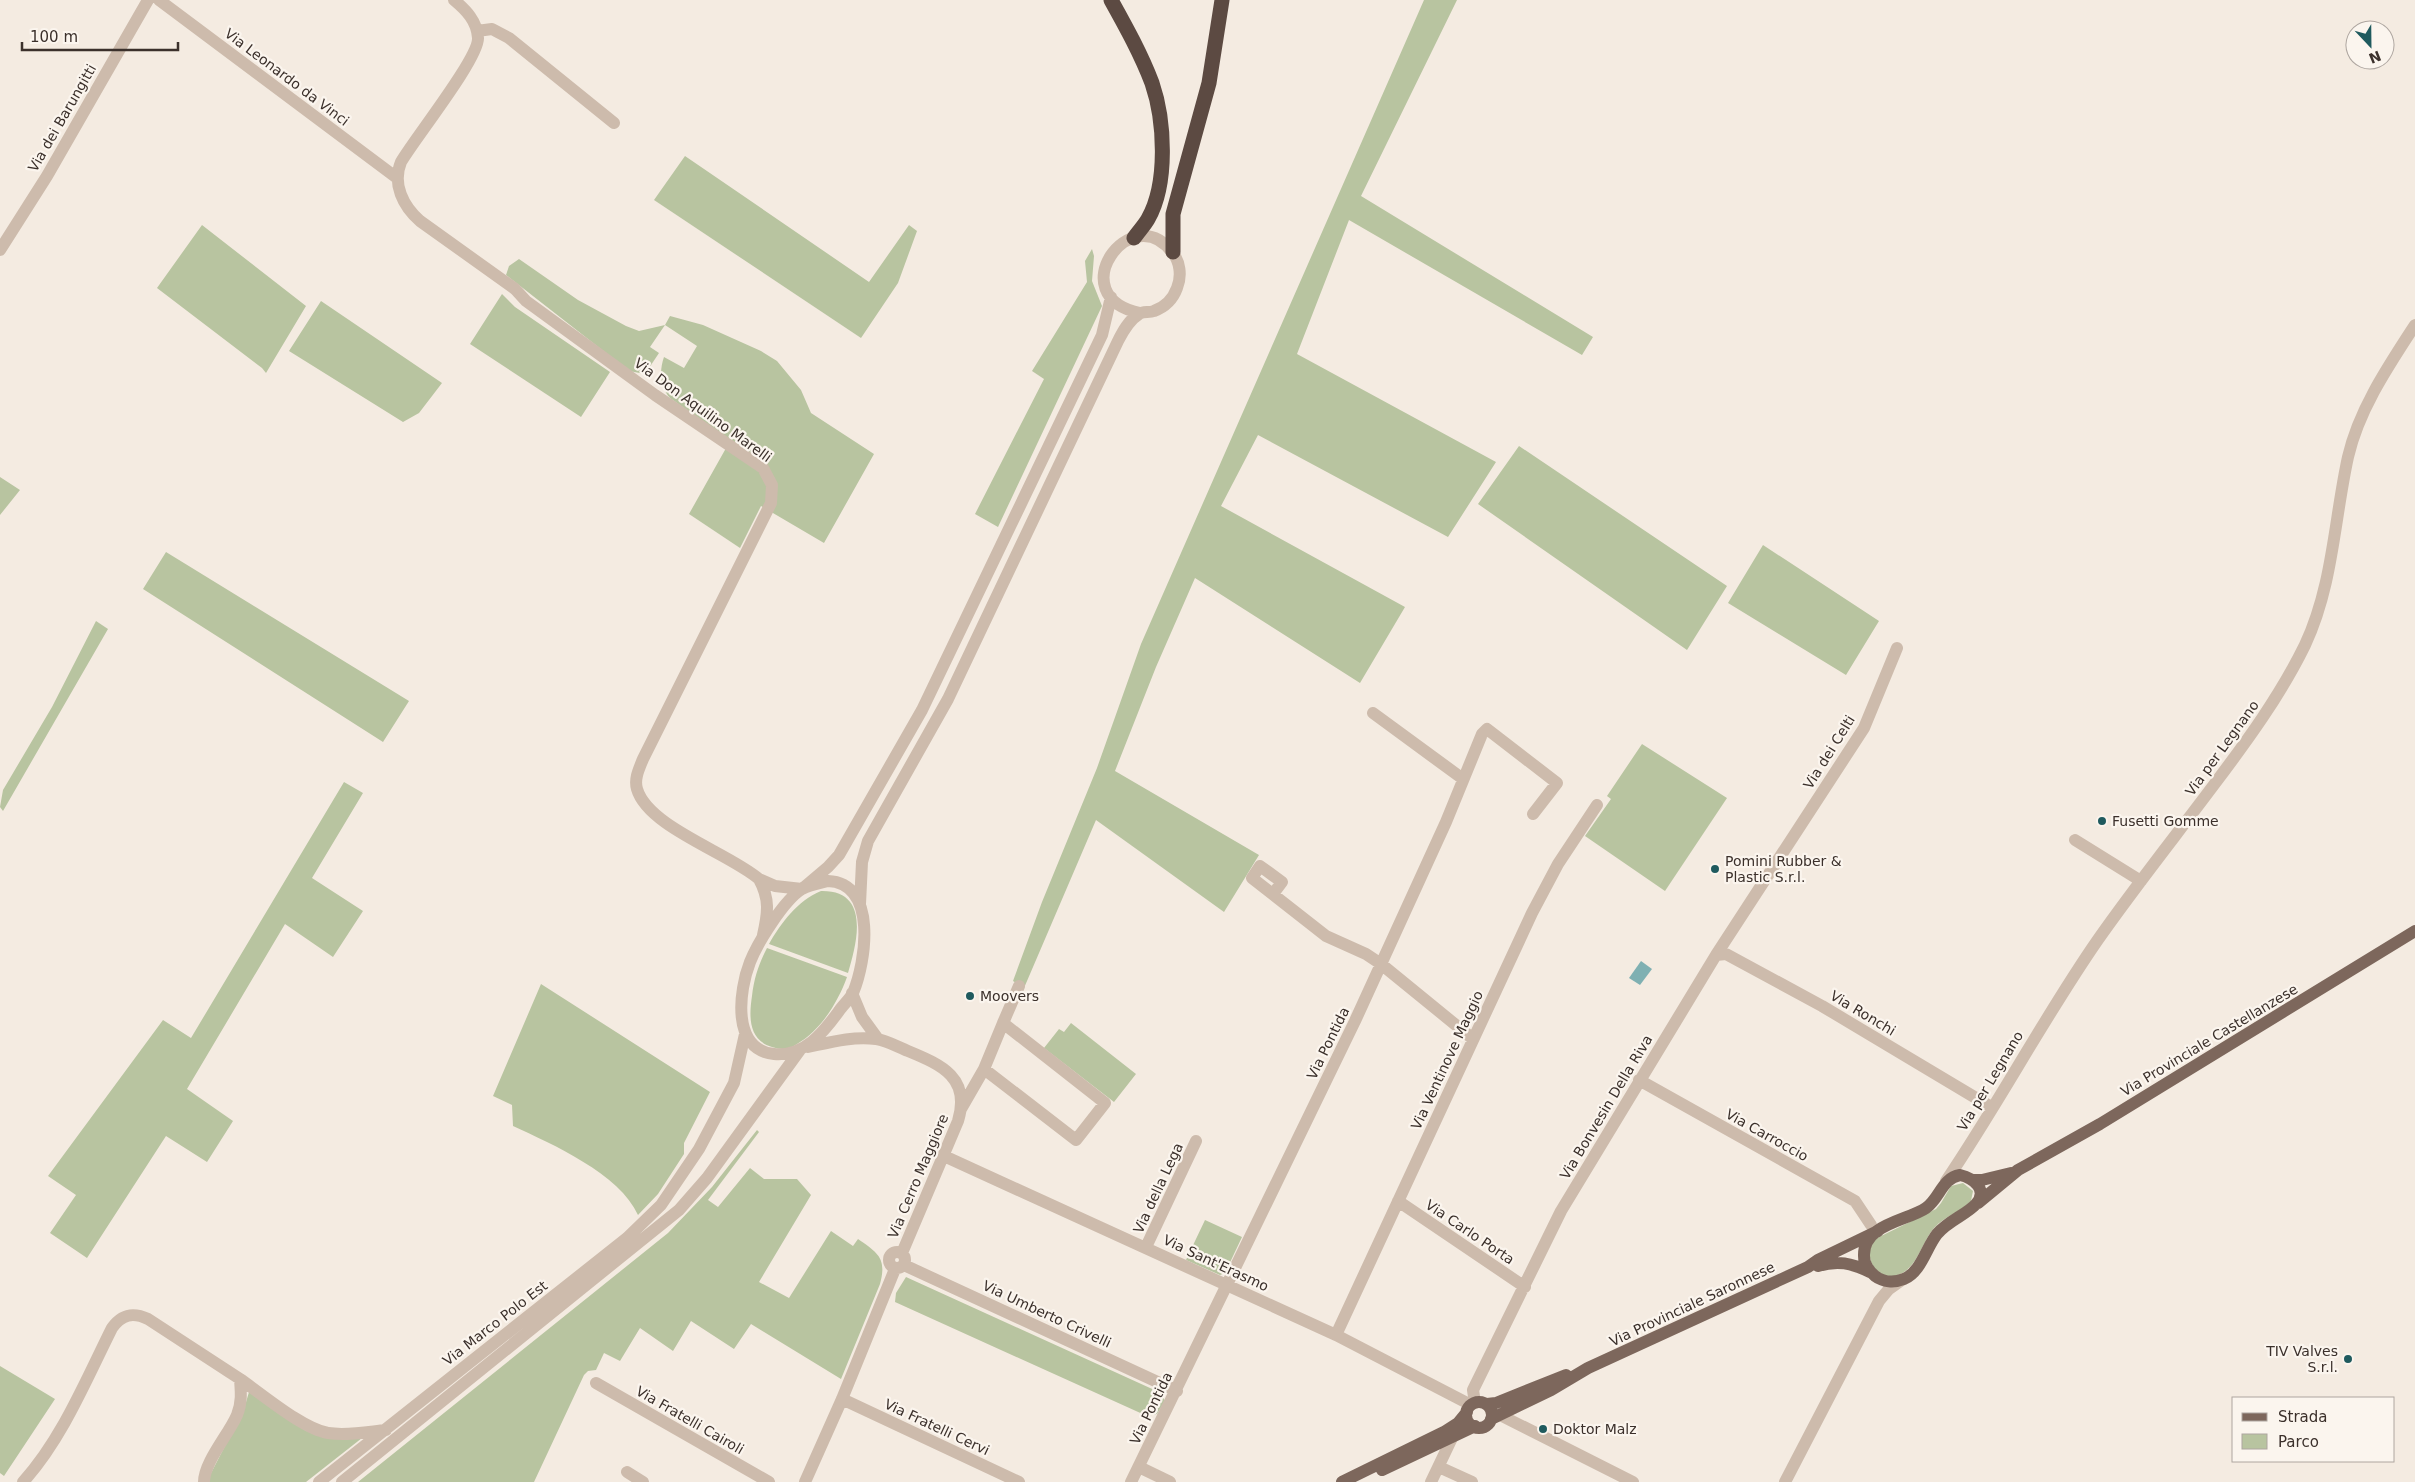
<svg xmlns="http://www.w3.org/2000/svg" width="2415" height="1482" font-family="'DejaVu Sans',sans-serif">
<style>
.green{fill:#b8c4a0}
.water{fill:#7fb0b2}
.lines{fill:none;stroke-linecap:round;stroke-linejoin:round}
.minor{stroke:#cdbbac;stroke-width:12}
.major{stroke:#7d675c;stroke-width:12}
.highway{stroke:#5c4a42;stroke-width:15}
.poi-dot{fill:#1f5a5e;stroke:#fbf5ee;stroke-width:2}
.labels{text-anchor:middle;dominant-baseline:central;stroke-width:4.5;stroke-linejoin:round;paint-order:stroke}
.street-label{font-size:14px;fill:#3b302b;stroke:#fbf5ee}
.poi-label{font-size:14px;fill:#3b302b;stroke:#fbf5ee;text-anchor:start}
</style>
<rect width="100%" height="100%" fill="#f4ebe1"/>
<path class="green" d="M1424 0H1457L1361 196 1593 337 1582 355 1349 220 1297 354 1496 462 1448 537 1258 435 1221 506 1405 607 1360 683 1195 578 1156 667 1115 771 1259 855 1224 912 1096 820 1024 988 1013 981 1042 902 1097 768 1141 644Z
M685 156 869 282 909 225 917 231 898 283 861 338 654 200Z
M202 225 306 306 266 373 262 368 157 288Z
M1092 249 1094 256 1092 281 1102 306 998 527 975 514 1044 379 1032 371 1087 282 1085 261Z
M519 259 578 300 626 326 639 331 665 325 670 316 703 325 761 351 777 361 801 390 811 413 874 454 824 543 761 506 740 548 689 514 730 441 670 398C660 387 659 371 664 357L684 368 697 346 665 325 650 347 659 353 645 374 629 371 506 275 509 266Z
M502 294 515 307 610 372 581 417 470 344Z
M321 301 442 383 419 413 403 422 289 351Z
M1519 446 1727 586 1687 650 1478 504Z
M0 477 20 490 0 515Z
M1763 545 1879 621 1846 675 1728 603Z
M166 552 409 701 383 742 143 589Z
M96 621 108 629 3 811 0 807 3 790 52 707Z
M1642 744 1727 798 1665 891 1585 836 1611 799 1607 796Z
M344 782 363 793 312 878 363 911 333 957 285 924 187 1089 233 1121 207 1162 166 1136 87 1258 50 1233 76 1195 48 1176 163 1020 191 1038Z
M821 891C871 890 857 943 848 973L769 944C781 923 797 901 821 891Z
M767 948 847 977C838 1002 821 1030 797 1044 789 1050 781 1050 772 1047 748 1040 749 1016 752 996 754 978 759 963 767 948Z
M541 984 710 1092 684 1143V1154L658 1194 638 1215C620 1174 552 1144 513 1126L512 1105 493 1096Z
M1071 1023 1136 1074 1114 1102 1044 1048 1059 1029 1064 1032Z
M757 1130 759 1132 708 1200 718 1207 750 1168 764 1179H797L811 1195 759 1282 789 1298 831 1231 853 1246 858 1239C878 1253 887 1258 880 1284L841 1379 751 1324 734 1349 691 1321 673 1351 640 1328 620 1361 604 1353 596 1370 588 1371 584 1375 534 1482H358L668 1233 712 1187Z
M1963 1183 1973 1191 1971 1201C1960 1212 1945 1216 1934 1228 1923 1241 1918 1263 1904 1272 1882 1287 1859 1259 1875 1239L1936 1209 1941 1203 1951 1186Z
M1205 1220 1242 1237 1225 1273 1220 1275 1186 1260Z
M906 1277 1161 1393 1165 1401 1157 1414 1147 1416 895 1302 896 1293Z
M0 1366 55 1399 4 1476 0 1473Z
M249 1392 306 1431 362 1438 306 1482H208L209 1477 244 1409Z"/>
<path class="water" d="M1641 961 1652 969 1640 985 1629 978Z"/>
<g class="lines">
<path class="minor" d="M159 0 397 178
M454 0C466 10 477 21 478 38 479 58 415 138 401 162 392 184 403 206 420 221L515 289 526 301 655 395 763 468 772 485 771 503 643 759C639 769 634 779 637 789 648 827 729 853 759 879
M477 31 492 29 509 38 614 123
M0 250 47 176 148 0
M1373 713 1463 779
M2075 840 2141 881
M828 881C878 883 866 962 853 993 850 999 843 1005 839 1011 823 1033 804 1057 774 1054 731 1050 739 990 750 962 758 942 784 900 802 889 809 885 820 883 828 881Z
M1273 894 1282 882 1260 866 1252 878 1326 936 1366 954 1381 964 1473 1039
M860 904 862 862 868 841 948 699 1118 341C1123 331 1129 320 1139 314 1143 311 1149 313 1154 311 1165 307 1173 299 1177 288 1182 276 1180 261 1172 252 1131 198 1060 296 1140 313
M763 935C768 913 770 899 759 879L775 886 802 889 828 867 839 855 922 710 1102 335 1111 297
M1716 955 1726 954 1822 1006 1991 1107
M852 993 862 1017 878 1039
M1003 1023 1019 986
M808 1047C831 1042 853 1036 876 1039 886 1040 898 1047 908 1051 942 1065 971 1078 958 1121L902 1253
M1639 1080 1855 1201 1871 1225
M961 1109 984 1069 1003 1023 1105 1103 1076 1140 984 1069
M944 1156 1336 1335 1471 1405
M1946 1181C1999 1103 2043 1019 2097 941 2134 888 2174 838 2213 786 2247 741 2280 696 2305 645 2333 585 2334 521 2348 457 2359 409 2389 365 2415 325
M1398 1201 1525 1287
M1146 1247 1196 1141
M889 1260a8 8 0 1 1 16 0a8 8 0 1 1-16 0Z
M904 1265 1177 1391
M1336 1335 1532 913 1558 864 1597 805
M240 1379C262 1394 303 1429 328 1433 347 1436 367 1432 386 1430
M596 1383 769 1482
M842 1399 1019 1482
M1475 1403 1473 1390 1561 1211 1716 955 1864 728 1897 648
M1500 1415 1633 1482
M1139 1467 1170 1482
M1439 1467 1472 1482
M627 1472 643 1482
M23 1482C62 1439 86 1380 112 1328 122 1314 133 1312 148 1319L240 1379C241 1392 242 1403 237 1415 229 1434 204 1462 204 1482
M319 1482 627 1238 661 1205 699 1149 734 1083 745 1034
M342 1482 679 1210 707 1178 800 1050
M805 1482 842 1399 895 1269
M1131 1482 1355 1021 1446 822 1482 734 1487 729 1557 783 1533 814
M1431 1482 1452 1438
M1785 1482 1879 1301 1889 1289 1903 1279"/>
<path class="major" d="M1960 1175C1973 1178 1989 1190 1976 1204 1966 1215 1949 1220 1937 1234 1926 1248 1921 1272 1904 1279 1894 1283 1883 1282 1875 1276 1869 1271 1864 1264 1864 1256 1863 1224 1907 1221 1926 1208 1940 1198 1942 1178 1960 1175Z
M1974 1180H1982L2011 1173
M1978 1203 2018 1170 2100 1124 2415 931
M1818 1266C1838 1260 1851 1263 1870 1272
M1466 1415a13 13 0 1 1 26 0a13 13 0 1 1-26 0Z
M1487 1404 1496 1403 1566 1375
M1491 1419 1551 1390 1588 1368 1808 1267 1818 1260 1878 1231
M1382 1470 1475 1426
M1342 1482 1444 1432 1458 1423 1467 1412"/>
<path class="highway" d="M1111 0C1126 27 1141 54 1152 83 1165 121 1168 184 1148 219 1144 226 1138 232 1134 238
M1173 252V214L1209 83 1222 0"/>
</g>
<g class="poi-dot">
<circle cx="2102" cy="821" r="5"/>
<circle cx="1715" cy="869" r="5"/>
<circle cx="970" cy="996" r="5"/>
<circle cx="2348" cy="1359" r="5"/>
<circle cx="1543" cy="1429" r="5"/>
</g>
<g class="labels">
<g class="street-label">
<text transform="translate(287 77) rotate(37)">Via Leonardo da Vinci</text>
<text transform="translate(62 118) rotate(-60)">Via dei Barungitti</text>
<text transform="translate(703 410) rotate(36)">Via Don Aquilino Marelli</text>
<text transform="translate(2222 748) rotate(-54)">Via per Legnano</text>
<text transform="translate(1829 752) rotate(-58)">Via dei Celti</text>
<text transform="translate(1863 1013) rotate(31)">Via Ronchi</text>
<text transform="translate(2209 1040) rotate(-31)">Via Provinciale Castellanzese</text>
<text transform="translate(1328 1043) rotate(-64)">Via Pontida</text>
<text transform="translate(1447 1060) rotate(-65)">Via Ventinove Maggio</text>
<text transform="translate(1990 1081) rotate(-59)">Via per Legnano</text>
<text transform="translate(1606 1107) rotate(-59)">Via Bonvesin Della Riva</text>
<text transform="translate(1767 1135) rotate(29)">Via Carroccio</text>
<text transform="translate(918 1176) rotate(-67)">Via Cerro Maggiore</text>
<text transform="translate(1158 1188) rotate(-65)">Via della Lega</text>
<text transform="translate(1470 1232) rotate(34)">Via Carlo Porta</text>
<text transform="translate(1216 1263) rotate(25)">Via Sant'Erasmo</text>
<text transform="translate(1692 1304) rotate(-25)">Via Provinciale Saronnese</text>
<text transform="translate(1047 1314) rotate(25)">Via Umberto Crivelli</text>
<text transform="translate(495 1323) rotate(-38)">Via Marco Polo Est</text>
<text transform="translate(1151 1408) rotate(-64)">Via Pontida</text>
<text transform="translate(690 1420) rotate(30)">Via Fratelli Cairoli</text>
<text transform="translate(937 1427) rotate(25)">Via Fratelli Cervi</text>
</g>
<g class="poi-label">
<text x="2112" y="821">Fusetti Gomme</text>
<text x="1725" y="861">Pomini Rubber &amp;<tspan x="1725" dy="16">Plastic S.r.l.</tspan></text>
<text x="980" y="996">Moovers</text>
<text x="2338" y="1351" text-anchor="end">TIV Valves<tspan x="2338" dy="16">S.r.l.</tspan></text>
<text x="1553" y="1429">Doktor Malz</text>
</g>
</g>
<rect x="2232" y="1397" width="162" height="65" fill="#fbf5ee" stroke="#aea6a0"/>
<rect x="2242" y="1413" width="25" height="8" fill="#7d675c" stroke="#aea6a0"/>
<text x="2278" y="1422" font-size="15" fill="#3b302b">Strada</text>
<rect x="2242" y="1434" width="25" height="15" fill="#b8c4a0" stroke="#aea6a0"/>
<text x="2278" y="1447" font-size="15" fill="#3b302b">Parco</text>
<g transform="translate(2370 45) rotate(158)"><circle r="24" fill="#fbf5ee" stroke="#aea6a0"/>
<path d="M0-4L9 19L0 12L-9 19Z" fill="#1f5a5e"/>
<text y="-8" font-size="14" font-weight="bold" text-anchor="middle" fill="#3b302b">N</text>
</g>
<path d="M22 42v8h156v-8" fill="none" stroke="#3b302b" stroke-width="2.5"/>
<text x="30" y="42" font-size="15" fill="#3b302b" stroke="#fbf5ee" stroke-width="4" paint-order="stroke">100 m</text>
</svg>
